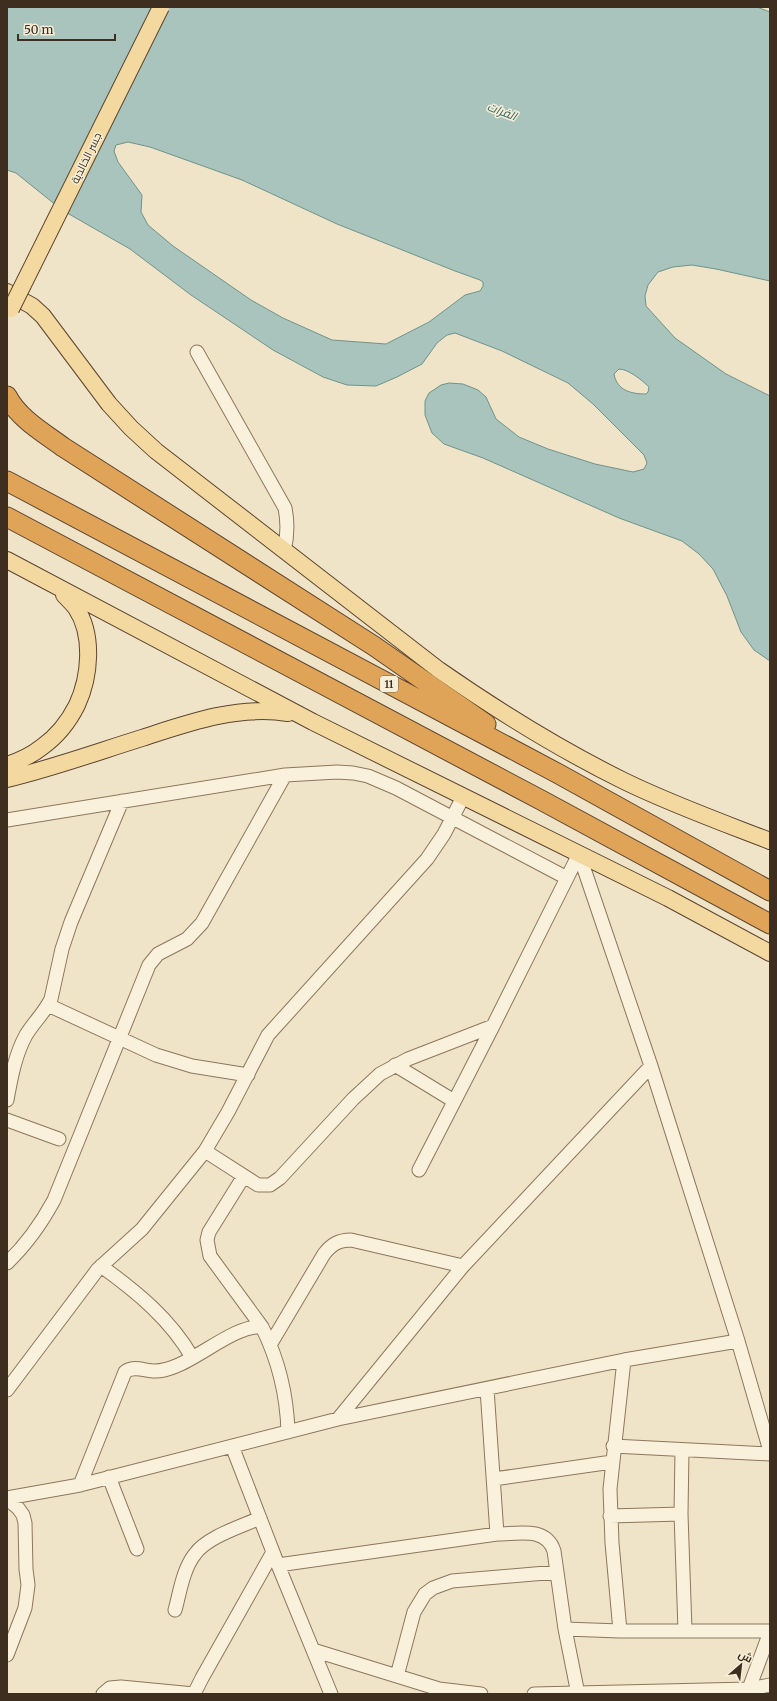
<svg xmlns="http://www.w3.org/2000/svg" width="777" height="1701" font-family="Merriweather,Cairo,serif">
<style>
.water{fill:#a9c4bc;stroke:#6f938a;fill-rule:evenodd}
.lines{fill:none;stroke-linecap:round;stroke-linejoin:round}
.minor-casing{stroke:#8d765c;stroke-width:15}
.major-casing{stroke:#5b4430;stroke-width:18}
.highway-casing{stroke:#5b4430;stroke-width:21}
.minor{stroke:#faf1dc;stroke-width:13}
.major{stroke:#f3d9a0;stroke-width:16}
.highway{stroke:#e0a458;stroke-width:19}
.major-bridge-casing{stroke:#5b4430;stroke-width:18;stroke-linecap:butt}
.major-bridge{stroke:#f3d9a0;stroke-width:16}
.labels{text-anchor:middle;dominant-baseline:central;stroke-width:3;stroke-linejoin:round;paint-order:stroke}
.shield{fill:#f7eed8;stroke:#756857;stroke-width:1}
.shield-label{font-size:10px;font-weight:bold;fill:#3d2e20}
.street-label{font-size:11px;fill:#3d2e20;stroke:#f7eed8}
.water-label{font-size:12px;font-style:italic;fill:#2f5d5a;stroke:#f7eed8}
</style>
<rect width="100%" height="100%" fill="#f0e4c8"/>
<path class="water" d="M7 7H757L770 12V281L716 269 692 265 673 267 658 272 648 285 645 296 646 306 675 338 726 374 770 396V661L754 650 741 632 727 596 713 569 699 554 682 541 619 518 483 458 444 444 432 433 425 415V401L429 393 441 385 449 383 463 384 478 390 486 397 496 419 519 437 548 449 595 464 633 472 644 469 647 463 644 455 593 404 568 383 502 351 455 333 447 335 437 343 422 364 397 377 376 386 347 385 323 377 273 350 191 295 130 249 62 210 16 173 7 170ZM128 142 150 147 242 180 337 224 455 271 480 280 483 282V286L480 291 465 295 429 322 386 344 332 340 283 318 251 300 173 246 148 225 141 212 142 195 118 162 114 151 116 145ZM619 369C628 369 642 380 649 387L648 392 646 394C632 394 617 391 614 374Z"/>
<g class="lines">
<defs>
<path id="minor" d="M197 352 285 508C288 523 288 535 284 551
M7 820 285 775 337 772 353 773 368 776 396 788 567 878
M579 854 651 1066 738 1341 770 1451
M48 1005 156 1055 192 1066 248 1075
M395 1065 454 1101
M7 1100C11 1078 15 1055 26 1035 34 1022 45 1012 51 999L62 949 71 922 122 801
M7 1120 59 1139
M205 1151 258 1185H270L280 1178 353 1099 380 1074 408 1059 493 1026
M419 1170 493 1026 579 854
M244 1176 209 1232 207 1240 210 1256 262 1327C278 1359 287 1396 288 1432
M7 1263C27 1244 41 1224 54 1200L149 965 158 954 187 939 202 923 285 775
M101 1266C137 1292 170 1319 192 1357
M270 1345 324 1254C331 1245 338 1240 351 1240L463 1266
M487 1389 497 1534
M7 1390 98 1269 142 1229 205 1151 228 1112 268 1035 427 859 444 834 463 797
M338 1419 463 1266 651 1066
M232 1446 278 1565 331 1694
M613 1446 770 1454
M682 1450 681 1514 685 1630
M109 1477 137 1549
M494 1479 612 1462
M80 1485 125 1372C133 1365 145 1371 155 1371 162 1371 169 1369 176 1366 200 1357 238 1324 262 1327
M7 1498 80 1485 338 1419 624 1360 738 1341
M7 1499 18 1508 23 1515 25 1523 26 1569 28 1585 25 1608 7 1655
M610 1516 681 1514
M278 1565 497 1534C517 1534 546 1526 554 1551L565 1629 578 1694
M175 1610C180 1592 183 1569 195 1554 207 1537 240 1527 260 1518
M565 1629 620 1631H770
M620 1631 612 1543 610 1489 624 1360
M313 1650 439 1689 481 1694
M397 1676 414 1612 425 1594 433 1588 452 1581 557 1572
M103 1694 110 1688 121 1687 194 1694
M194 1694 202 1678 273 1552
M534 1694 749 1689 770 1685
M747 1694 770 1632"/>
<path id="major" d="M7 292 32 306 43 316 109 404 131 428 156 451 439 670C498 711 559 749 624 781 671 804 721 822 770 841
M7 560 313 722 668 898 770 953
M7 765C19 761 32 755 42 747 56 737 69 721 77 705 90 677 94 635 76 608 72 603 68 599 64 595
M7 779C53 768 97 752 142 738 188 723 238 705 288 713"/>
<path id="highway" d="M7 396C18 418 44 433 63 447L374 646 486 724
M7 481 557 773 770 891
M7 517 541 800 770 924"/>
</defs>
<use href="#minor" class="minor-casing"/>
<use href="#major" class="major-casing"/>
<use href="#highway" class="highway-casing"/>
<use href="#minor" class="minor"/>
<use href="#major" class="major"/>
<use href="#highway" class="highway"/>
<defs>
<path id="major-bridge" d="M11 309 161 7"/>
</defs>
<use href="#major-bridge" class="major-bridge-casing"/>
<use href="#major-bridge" class="major-bridge"/>
</g>
<g class="labels">
<rect class="shield" x="380" y="676" width="18" height="16" rx="3"/>
<g class="shield-label">
<text x="389" y="684">11</text>
</g>
<g class="street-label">
<text transform="translate(86 158) rotate(-64)">جسر الخالدية</text>
</g>
<g class="water-label">
<text transform="translate(502 111) rotate(21)">الفرات</text>
</g>
</g>
<rect width="777" height="1701" fill="none" stroke="#3d2e20" stroke-width="16"/>
<g transform="translate(741 1665) rotate(28)" stroke="#f7eed8" stroke-width="3" paint-order="stroke">
<path d="M0-3L7 15L0 10L-7 15Z" fill="#3d2e20"/>
<text y="-6" font-size="11" font-weight="bold" text-anchor="middle" fill="#3d2e20">ش</text>
</g>
<path d="M18 34v6h97v-6" fill="none" stroke="#3d2e20" stroke-width="2"/>
<text x="24" y="34" font-size="12" fill="#3d2e20" stroke="#f7eed8" stroke-width="3" paint-order="stroke">50 m</text>
</svg>
